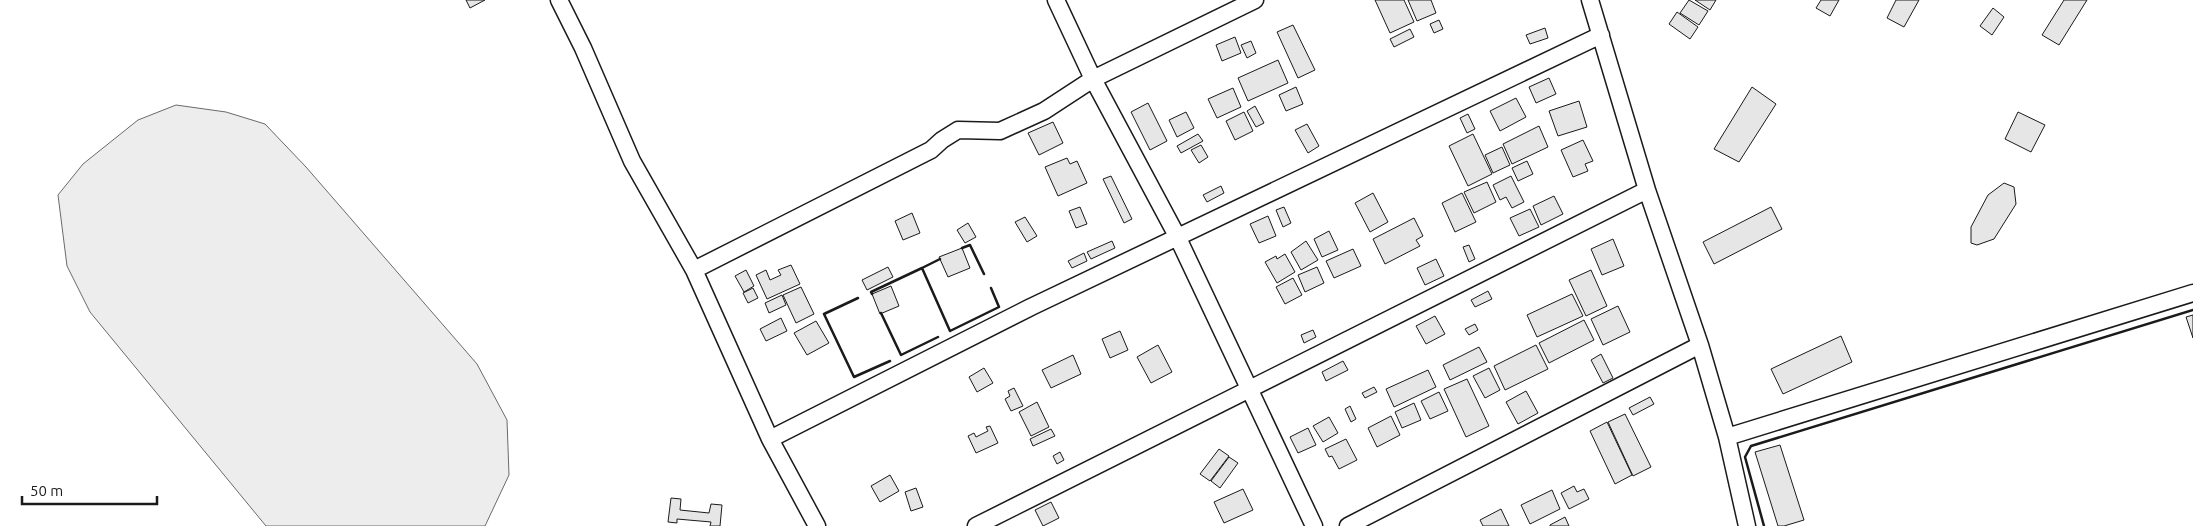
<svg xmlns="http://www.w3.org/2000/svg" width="2193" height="526" font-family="Ubuntu,sans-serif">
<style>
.green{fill:#ededed;stroke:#6a6a6a}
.building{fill:#e6e6e6;stroke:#1a1a1a}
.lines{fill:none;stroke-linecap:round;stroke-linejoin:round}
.minor-casing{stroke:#1a1a1a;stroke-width:19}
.minor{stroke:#fff;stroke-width:16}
.wall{stroke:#1a1a1a;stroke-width:2.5}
</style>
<rect width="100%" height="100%" fill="#fff"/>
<path class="green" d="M176 105 226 112 265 124 306 167 477 364 507 420 509 475 485 526H266L90 312 67 266 58 195 83 164 138 120Z"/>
<path class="building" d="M466 0H485L470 8Z
M1375 0H1404L1414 22 1390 33Z
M1408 0H1431L1436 13 1417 21Z
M1689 0 1708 11 1699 25 1680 13Z
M1695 0H1716L1710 10Z
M1821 0H1839L1830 16 1816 8Z
M1896 0H1919L1904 27 1887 18Z
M2064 0H2087L2059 45 2042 35Z
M1993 8 2004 17 1992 35 1980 26Z
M1677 12 1698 27 1690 39 1669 24Z
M1439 20 1443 29 1434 33 1430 24Z
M1293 25 1315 70 1298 78 1277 32Z
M1545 28 1548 38 1530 44 1526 35Z
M1410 29 1414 37 1394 47 1390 39Z
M1235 37 1241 53 1222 61 1216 45Z
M1251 41 1256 53 1247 58 1241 45Z
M1278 60 1288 83 1248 101 1238 78Z
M1549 78 1556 94 1536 103 1529 87Z
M1296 87 1303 104 1286 111 1279 95Z
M1752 87 1776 104 1739 162 1714 149Z
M1233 88 1241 107 1217 118 1208 99Z
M1516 98 1526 117 1500 131 1490 111Z
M1579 101 1587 127 1558 136 1549 111Z
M1148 103 1167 141 1150 150 1131 112Z
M1255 106 1264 123 1256 127 1247 111Z
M1186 112 1194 128 1177 137 1169 120Z
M1244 112 1253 131 1235 140 1226 121Z
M2018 112 2045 125 2031 152 2005 139Z
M1468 114 1475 129 1467 133 1460 118Z
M1053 122 1063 143 1039 155 1028 133Z
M1307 124 1319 146 1308 153 1295 130Z
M1539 126 1548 147 1512 164 1503 144Z
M1198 134 1203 141 1181 153 1177 146Z
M1473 134 1492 174 1468 186 1449 146Z
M1583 140 1593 161 1585 164 1588 171 1573 177 1561 150Z
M1201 145 1208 157 1199 163 1191 150Z
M1502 147 1510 165 1493 173 1485 155Z
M1067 158 1070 164 1077 161 1087 183 1058 196 1045 167Z
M1527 161 1533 174 1518 181 1512 168Z
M1111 176 1132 219 1124 223 1103 179Z
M1511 176 1524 202 1512 208 1506 197 1500 200 1493 185Z
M1487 182 1496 202 1474 213 1464 192Z
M2004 183 2014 187 2016 204 1994 239 1977 245 1971 243V227L1988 195Z
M1221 186 1224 193 1207 202 1203 195Z
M1373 193 1388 222 1370 232 1355 203Z
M1462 193 1476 222 1455 232 1442 203Z
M1554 196 1563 214 1541 225 1533 206Z
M1080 207 1087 224 1076 228 1069 211Z
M1284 207 1291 223 1283 227 1276 210Z
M1771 207 1782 229 1714 264 1703 242Z
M1530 209 1539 227 1519 236 1510 218Z
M912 213 920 233 903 240 895 221Z
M1268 216 1276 236 1259 243 1250 224Z
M1025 217 1037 236 1027 242 1015 222Z
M1414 218 1423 236 1416 240 1420 246 1385 264 1373 239Z
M968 223 976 237 965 243 957 230Z
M1329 231 1338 250 1322 257 1314 239Z
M1613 239 1624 266 1602 275 1591 249Z
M1112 241 1115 248 1091 259 1087 252Z
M1306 241 1318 260 1301 270 1291 252Z
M1469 245 1475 259 1469 262 1463 247Z
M962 248 970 268 948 277 939 257Z
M1353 249 1361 266 1334 278 1326 261Z
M1084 253 1087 261 1072 268 1068 261Z
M1285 254 1295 272 1277 283 1265 262 1276 256 1277 259Z
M1436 259 1444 276 1425 285 1417 268Z
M791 265 800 284 767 299 756 275 766 270 770 280 781 275 778 270Z
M888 267 893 277 867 290 862 280Z
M1317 267 1324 283 1305 292 1298 275Z
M746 270 754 286 744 292 735 276Z
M1591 270 1607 306 1586 316 1569 280Z
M1293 278 1302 295 1285 304 1276 287Z
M891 286 899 306 880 314 872 294Z
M801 287 814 314 796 323 783 295Z
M753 288 758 298 748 303 743 293Z
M1488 291 1492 299 1475 307 1471 300Z
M1572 294 1583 316 1537 337 1527 315Z
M782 295 786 305 769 313 765 303Z
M1618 306 1630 332 1603 345 1591 319Z
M2193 315V338L2186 317Z
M1435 316 1445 334 1426 344 1416 326Z
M781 318 787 331 766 341 760 329Z
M1584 320 1594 340 1549 363 1539 343Z
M816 321 829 343 807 355 794 333Z
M1475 324 1478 330 1469 335 1465 329Z
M1313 330 1316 337 1304 343 1301 335Z
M1120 331 1128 350 1110 358 1102 339Z
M1841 336 1852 362 1783 394 1771 369Z
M1158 345 1172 372 1151 383 1137 357Z
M1536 345 1548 369 1505 390 1494 366Z
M1479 347 1487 362 1450 380 1443 365Z
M1601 354 1613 378 1603 383 1591 360Z
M1073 355 1081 374 1051 388 1042 370Z
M1343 361 1348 370 1326 381 1322 372Z
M984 368 993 383 977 392 969 377Z
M1489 368 1500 390 1485 398 1473 376Z
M1428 370 1436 387 1394 407 1386 389Z
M1467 379 1489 426 1466 437 1444 389Z
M1374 387 1377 392 1365 398 1362 393Z
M1014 388 1023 406 1011 411 1005 399 1010 396 1008 391Z
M1526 391 1538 413 1518 424 1506 402Z
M1439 392 1448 411 1430 419 1421 401Z
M1650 397 1654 404 1633 415 1629 408Z
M1037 402 1049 427 1031 436 1019 412Z
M1414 403 1421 420 1402 428 1395 412Z
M1350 406 1356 419 1351 422 1345 409Z
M1625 414 1651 467 1633 476 1608 422Z
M1391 416 1400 435 1377 447 1368 428Z
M1329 417 1338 433 1323 442 1313 426Z
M1607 422 1632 475 1615 484 1590 431Z
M990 426 998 443 976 453 968 436 974 433 976 437 988 431 986 427Z
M1308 428 1316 445 1298 453 1290 437Z
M1051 429 1055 436 1033 446 1030 439Z
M1346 439 1357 460 1339 469 1332 456 1329 457 1325 449Z
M1780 445 1804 520 1784 526H1778L1755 452Z
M1219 449 1229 456 1210 481 1200 474Z
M1060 452 1064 460 1057 464 1053 456Z
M1229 457 1238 463 1220 488 1211 481Z
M890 475 899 491 880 502 871 486Z
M1574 486 1577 492 1584 489 1589 499 1569 509 1561 493Z
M916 488 923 507 911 511 905 492Z
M1243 489 1253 510 1224 523 1214 502Z
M1552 490 1560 509 1530 524 1521 505Z
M671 498 681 499 680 510 709 513 711 504 722 505 720 526H710L711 522 677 519V523L668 522Z
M1051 502 1059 518 1043 526 1035 510Z
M1501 509 1509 526H1483L1480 520Z
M1565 517 1569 526H1550V525Z"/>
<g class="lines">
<defs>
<path id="minor" d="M559 0 583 48 632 161 694 270 770 439 817 526
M1056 0 1093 79 1177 236 1314 526
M1590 0 1647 190 1700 345 1727 437 1747 526
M694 270 931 150 942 140 958 130 1000 131 1044 111 1093 79 1255 0
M1727 437 2193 293
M770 439 1031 307 1601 35
M976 526 1647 190
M1348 526 1700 345"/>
</defs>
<use href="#minor" class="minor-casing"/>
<use href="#minor" class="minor"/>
<path class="wall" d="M962 248 970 245 984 274
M940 259 922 268 950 331 999 307 991 288
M872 294 871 292 922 268
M858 298 824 314 854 377 890 361
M881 313 901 355 938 337
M1764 526 1745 457 1751 446 2193 310"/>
</g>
<path d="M22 496v8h135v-8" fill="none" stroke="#1a1a1a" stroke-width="2.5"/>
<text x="30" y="496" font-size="15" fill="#1a1a1a" stroke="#ffffff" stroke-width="4" paint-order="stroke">50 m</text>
</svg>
